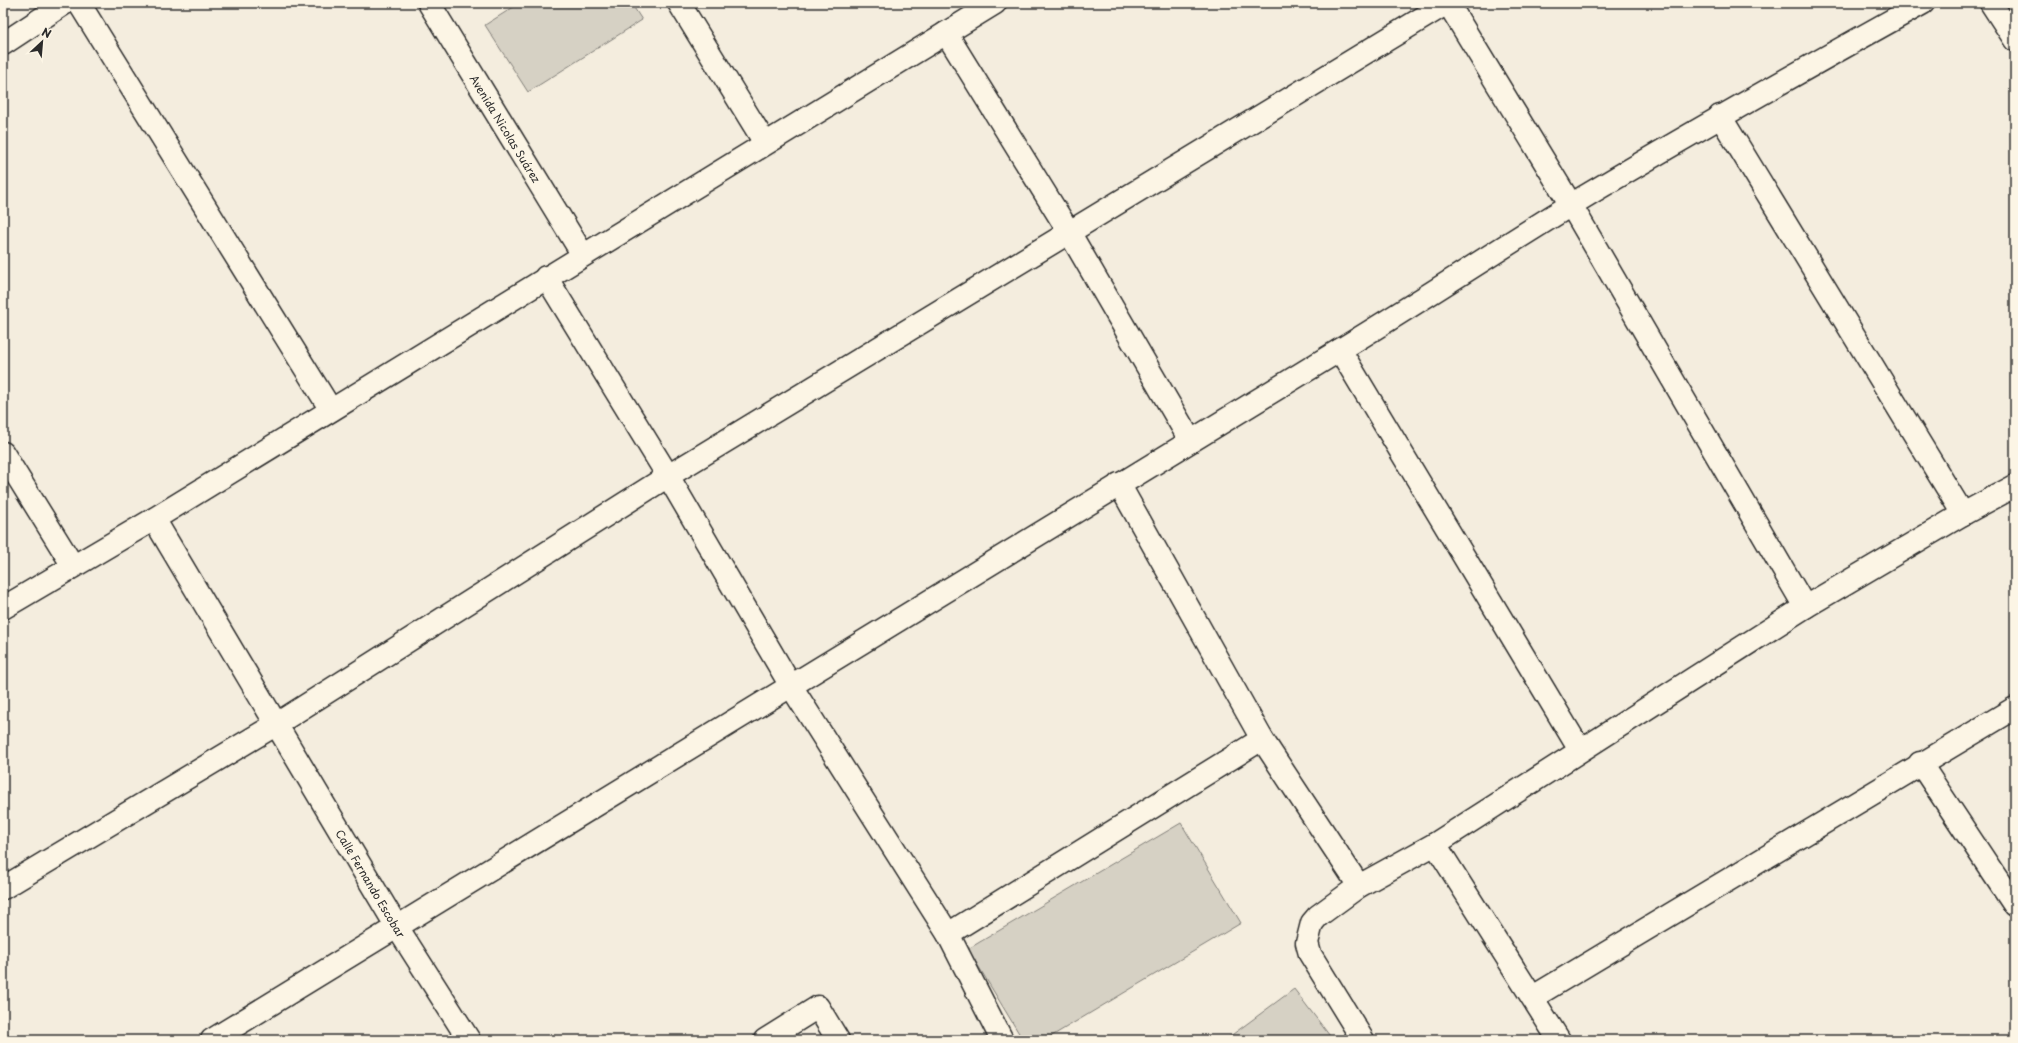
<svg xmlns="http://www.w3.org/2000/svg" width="2018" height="1043" font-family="'Playpen Sans',sans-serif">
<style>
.green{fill:#d6d1c4;stroke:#807e78}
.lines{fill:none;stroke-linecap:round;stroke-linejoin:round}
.minor-casing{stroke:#2b2b2b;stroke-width:25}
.minor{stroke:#fcf5e5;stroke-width:22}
.labels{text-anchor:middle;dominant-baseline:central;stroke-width:4;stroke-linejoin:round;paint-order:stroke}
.street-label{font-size:11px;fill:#2b2b2b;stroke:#fcf5e5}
</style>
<rect width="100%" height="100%" fill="#f4edde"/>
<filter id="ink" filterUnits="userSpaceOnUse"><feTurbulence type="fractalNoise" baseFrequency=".025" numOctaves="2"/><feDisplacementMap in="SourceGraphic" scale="8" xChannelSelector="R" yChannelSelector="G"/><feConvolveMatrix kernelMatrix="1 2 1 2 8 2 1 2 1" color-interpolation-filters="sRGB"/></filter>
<g filter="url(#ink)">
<path class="green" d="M520 3H631L642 20 528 92 485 25Z
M1181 823 1241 923 1045 1040H1023L968 949Z
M1294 989 1333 1040H1225Z"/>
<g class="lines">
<defs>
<g id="minor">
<path d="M79 3 331 410"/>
<path id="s1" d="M429 3 583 255"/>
<path d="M679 3 765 143"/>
<path d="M1448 3 1571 205 1805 607"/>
<path d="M1991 3 2015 40"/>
<path d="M946 33 1069 232 1190 440"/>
<path d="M3 44 65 3"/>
<path d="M1720 116 1963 514"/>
<path d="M546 277 668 476 791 686 948 934 1002 1040"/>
<path d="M1340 350 1580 750"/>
<path d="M3 453 73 566"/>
<path d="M1119 484 1262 739 1359 886"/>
<path id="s2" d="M154 519 397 927 469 1040"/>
<path d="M3 608 154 519 995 3"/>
<path d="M1920 763 2015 906"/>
<path d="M1435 844 1559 1040"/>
<path d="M3 888 275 725 668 476 1447 3"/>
<path d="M948 934 1262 739"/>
<path d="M1533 997 2015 708"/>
<path d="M212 1040C587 811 960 580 1335 353 1416 304 1494 252 1574 203 1689 134 1806 68 1923 3"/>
<path d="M765 1040 818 1007 838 1040"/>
<path d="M1363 1040 1310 954 1307 943 1312 923 1318 916 1359 886 1435 844 1805 607 1963 514 2015 486"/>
</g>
</defs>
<use href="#minor" class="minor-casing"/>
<use href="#minor" class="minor"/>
</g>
</g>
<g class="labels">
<g class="street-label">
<text stroke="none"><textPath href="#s1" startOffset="147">Avenida Nicolas Suárez</textPath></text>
<text stroke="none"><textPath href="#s2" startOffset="424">Calle Fernando Escobar</textPath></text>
</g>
</g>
<rect width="2018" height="1043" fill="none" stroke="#fcf5e5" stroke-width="16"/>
<rect x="8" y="8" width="2002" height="1027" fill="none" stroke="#2b2b2b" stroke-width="1.5" filter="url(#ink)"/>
<g transform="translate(42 42) rotate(26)" stroke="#fcf5e5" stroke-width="3" paint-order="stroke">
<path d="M0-3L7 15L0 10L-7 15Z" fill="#2b2b2b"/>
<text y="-6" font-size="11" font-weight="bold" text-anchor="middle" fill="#2b2b2b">N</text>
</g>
</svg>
